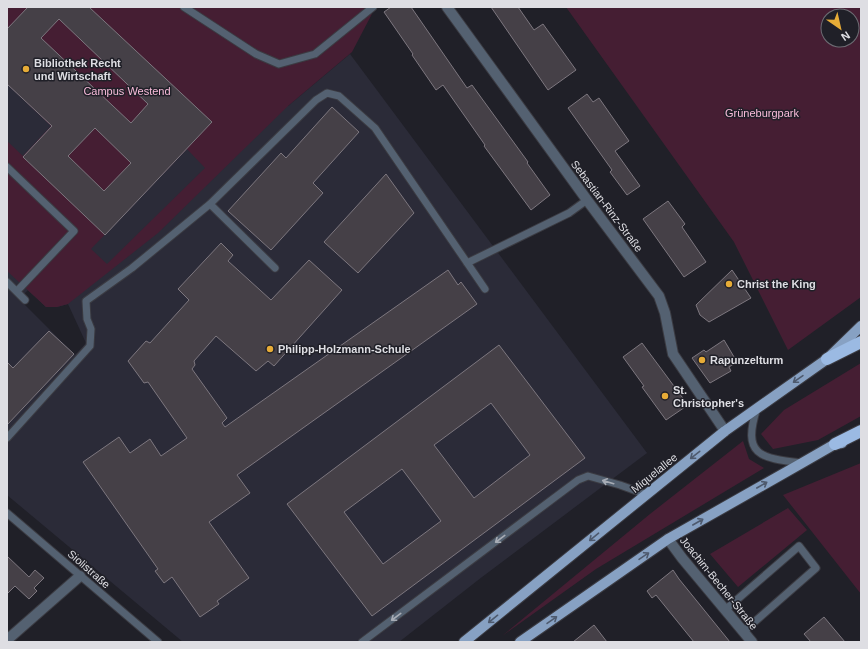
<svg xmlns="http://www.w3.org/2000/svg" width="868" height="649" font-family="Arial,sans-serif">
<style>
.built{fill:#2b2b38;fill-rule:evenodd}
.green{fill:#451e33;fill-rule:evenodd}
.building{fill:#454047;stroke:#7d777f;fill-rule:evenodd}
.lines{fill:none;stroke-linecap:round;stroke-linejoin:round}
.lane-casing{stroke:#3b3b42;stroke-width:9}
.street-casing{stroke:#3b3b42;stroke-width:12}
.primary-casing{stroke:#3b3b42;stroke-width:12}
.highway-casing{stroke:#3b3b42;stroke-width:14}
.lane{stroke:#546171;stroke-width:7}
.street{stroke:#546171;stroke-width:10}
.primary{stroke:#87a1c3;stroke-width:10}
.highway{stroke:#9bbae3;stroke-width:12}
.oneway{stroke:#4e5a6e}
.oneway2{stroke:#a7acb5}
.poi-dot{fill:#e7ac37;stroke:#202028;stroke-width:1.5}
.labels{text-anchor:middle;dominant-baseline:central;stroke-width:3;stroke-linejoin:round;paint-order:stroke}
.poi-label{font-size:11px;font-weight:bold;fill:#dedee3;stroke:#202028;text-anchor:start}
.park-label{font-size:11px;fill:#f8bcda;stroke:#202028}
.street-label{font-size:11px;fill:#dedee3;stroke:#202028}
</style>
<rect width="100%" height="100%" fill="#202028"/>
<path class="built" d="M7 7H159L288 106 350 54 647 453 482 577 399 642H183L7 495ZM28 290 46 307H57L68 304 86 343 75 355 19 299Z"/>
<path class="green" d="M7 7H377L374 10 352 52 288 106 158 233 68 304 57 307H46L7 271V141L23 156 51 126 7 84ZM187 149 205 168 107 264 91 249Z
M566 7H861V297L788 350 734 242ZM828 16H852V40H828Z
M861 363V416L818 440 773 449 761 434 784 410Z
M743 441 749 459 764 468 596 569 502 636 650 514Z
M861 463V594L783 495Z
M788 508 807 530 738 587 710 554Z"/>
<path class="building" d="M28 7H89L212 122 105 235 23 157 52 126 7 84V29ZM59 19 148 104 131 123 41 38ZM95 128 131 163 104 191 68 156Z
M391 7H411L467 88 472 85 528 162 527 163 550 195 531 210 484 146 485 145 443 85 436 90 412 55 413 54 384 12Z
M491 7H518L534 30 543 24 576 70 548 90Z
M587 94 593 102 599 98 629 141 615 151 640 186 627 195 610 172 612 170 568 108Z
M332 107 359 132 313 183 323 193 271 250 228 211 281 153 286 158Z
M386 174 414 213 358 273 324 242Z
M668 201 685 224 682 227 706 262 684 277 643 219Z
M221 243 233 255 228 261 271 300 309 260 342 290 274 366 268 361 256 371 216 336 194 361 195 365 192 369 227 418 222 423 225 427 448 270 458 285 461 282 477 304 237 475 250 493 209 522 249 578 217 601 219 604 200 617 172 577 164 583 155 571 158 569 83 462 119 437 130 453 150 439 161 456 187 438 148 382 144 383 128 361 146 341 150 343 189 300 178 289Z
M732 270 751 298 709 322 700 315 696 305Z
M49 331 74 354 7 425V362L13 368Z
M724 340 737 362 729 367 731 371 710 383 692 358 704 350 706 352Z
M642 343 688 405 666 420 642 387 644 386 623 357Z
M499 345 585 458 372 616 287 504ZM491 403 530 455 474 498 434 445ZM402 469 441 521 383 564 344 512Z
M7 556 29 577 35 570 44 578 34 588 37 591 29 599 15 586 7 594Z
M673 570 679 579 730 642H694L656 595 652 598 647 591Z
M824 617 845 642H811L804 634Z
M594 625 607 642H573Z"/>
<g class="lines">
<defs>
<path id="lane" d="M184 7 256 54 279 64 315 54 373 7
M7 167 74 231 17 291
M210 204 275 268
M467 263 569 213 587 200
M7 282 25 300
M757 408C742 455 759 458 802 463
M7 438 90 346 91 329 87 319 86 301 132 268 210 204 316 100 327 93 339 96 375 128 485 289
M7 513 158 642
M725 610 799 546 816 568 743 632
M362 642 578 480 588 476 620 485 645 494"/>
<path id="street" d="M447 7 587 200 659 296 665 313 673 354 725 431
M668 539 682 558 752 642
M7 640 80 576"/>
<path id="primary" d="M464 642 725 431 827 359 861 326
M520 642 668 539 802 463 835 444 842 443"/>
<path id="highway" d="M827 359 861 342
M835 444 861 431"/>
</defs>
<use href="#lane" class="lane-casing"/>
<use href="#street" class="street-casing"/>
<use href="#primary" class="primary-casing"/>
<use href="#highway" class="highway-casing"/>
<use href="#lane" class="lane"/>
<use href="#street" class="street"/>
<use href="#primary" class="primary"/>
<use href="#highway" class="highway"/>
</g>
<defs><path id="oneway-shaft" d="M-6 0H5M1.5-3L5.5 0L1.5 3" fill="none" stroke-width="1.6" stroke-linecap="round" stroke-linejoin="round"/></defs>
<g class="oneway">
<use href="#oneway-shaft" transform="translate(798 379) rotate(145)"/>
<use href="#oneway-shaft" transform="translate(695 455) rotate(142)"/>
<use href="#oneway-shaft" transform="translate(762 485) rotate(-30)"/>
<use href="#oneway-shaft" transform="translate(698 522) rotate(-30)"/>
<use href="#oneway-shaft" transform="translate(594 537) rotate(140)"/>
<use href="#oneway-shaft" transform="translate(644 556) rotate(-34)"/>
<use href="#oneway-shaft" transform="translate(493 619) rotate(141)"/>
<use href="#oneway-shaft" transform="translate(552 620) rotate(-35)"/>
</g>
<g class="oneway2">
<use href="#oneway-shaft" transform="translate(608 482) rotate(-164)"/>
<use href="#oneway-shaft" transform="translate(500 539) rotate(143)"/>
<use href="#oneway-shaft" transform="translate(396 617) rotate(143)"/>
</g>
<g class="poi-dot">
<circle cx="26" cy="69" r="4"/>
<circle cx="729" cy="284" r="4"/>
<circle cx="270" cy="349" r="4"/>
<circle cx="702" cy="360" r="4"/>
<circle cx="665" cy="396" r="4"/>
</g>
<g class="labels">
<g class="poi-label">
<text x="34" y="63">Bibliothek Recht<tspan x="34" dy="13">und Wirtschaft</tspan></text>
<text x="737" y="284">Christ the King</text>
<text x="278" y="349">Philipp-Holzmann-Schule</text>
<text x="710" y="360">Rapunzelturm</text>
<text x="673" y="390">St.<tspan x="673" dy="13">Christopher's</tspan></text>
</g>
<g class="park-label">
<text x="127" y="91">Campus Westend</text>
<text x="762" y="113">Grüneburgpark</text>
</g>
<g class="street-label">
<text transform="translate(607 206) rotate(53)">Sebastian-Rinz-Straße</text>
<text transform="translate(654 473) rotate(-39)">Miquelallee</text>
<text transform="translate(89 569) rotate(41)">Siolistraße</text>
<text transform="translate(719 583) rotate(51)">Joachim-Becher-Straße</text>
</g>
</g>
<rect width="868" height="649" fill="none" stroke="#dedee3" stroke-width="16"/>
<g transform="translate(840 28) rotate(146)"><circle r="19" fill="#202028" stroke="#6c6c73"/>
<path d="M0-3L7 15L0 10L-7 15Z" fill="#e7ac37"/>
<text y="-6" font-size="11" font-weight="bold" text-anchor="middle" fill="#dedee3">N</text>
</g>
</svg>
